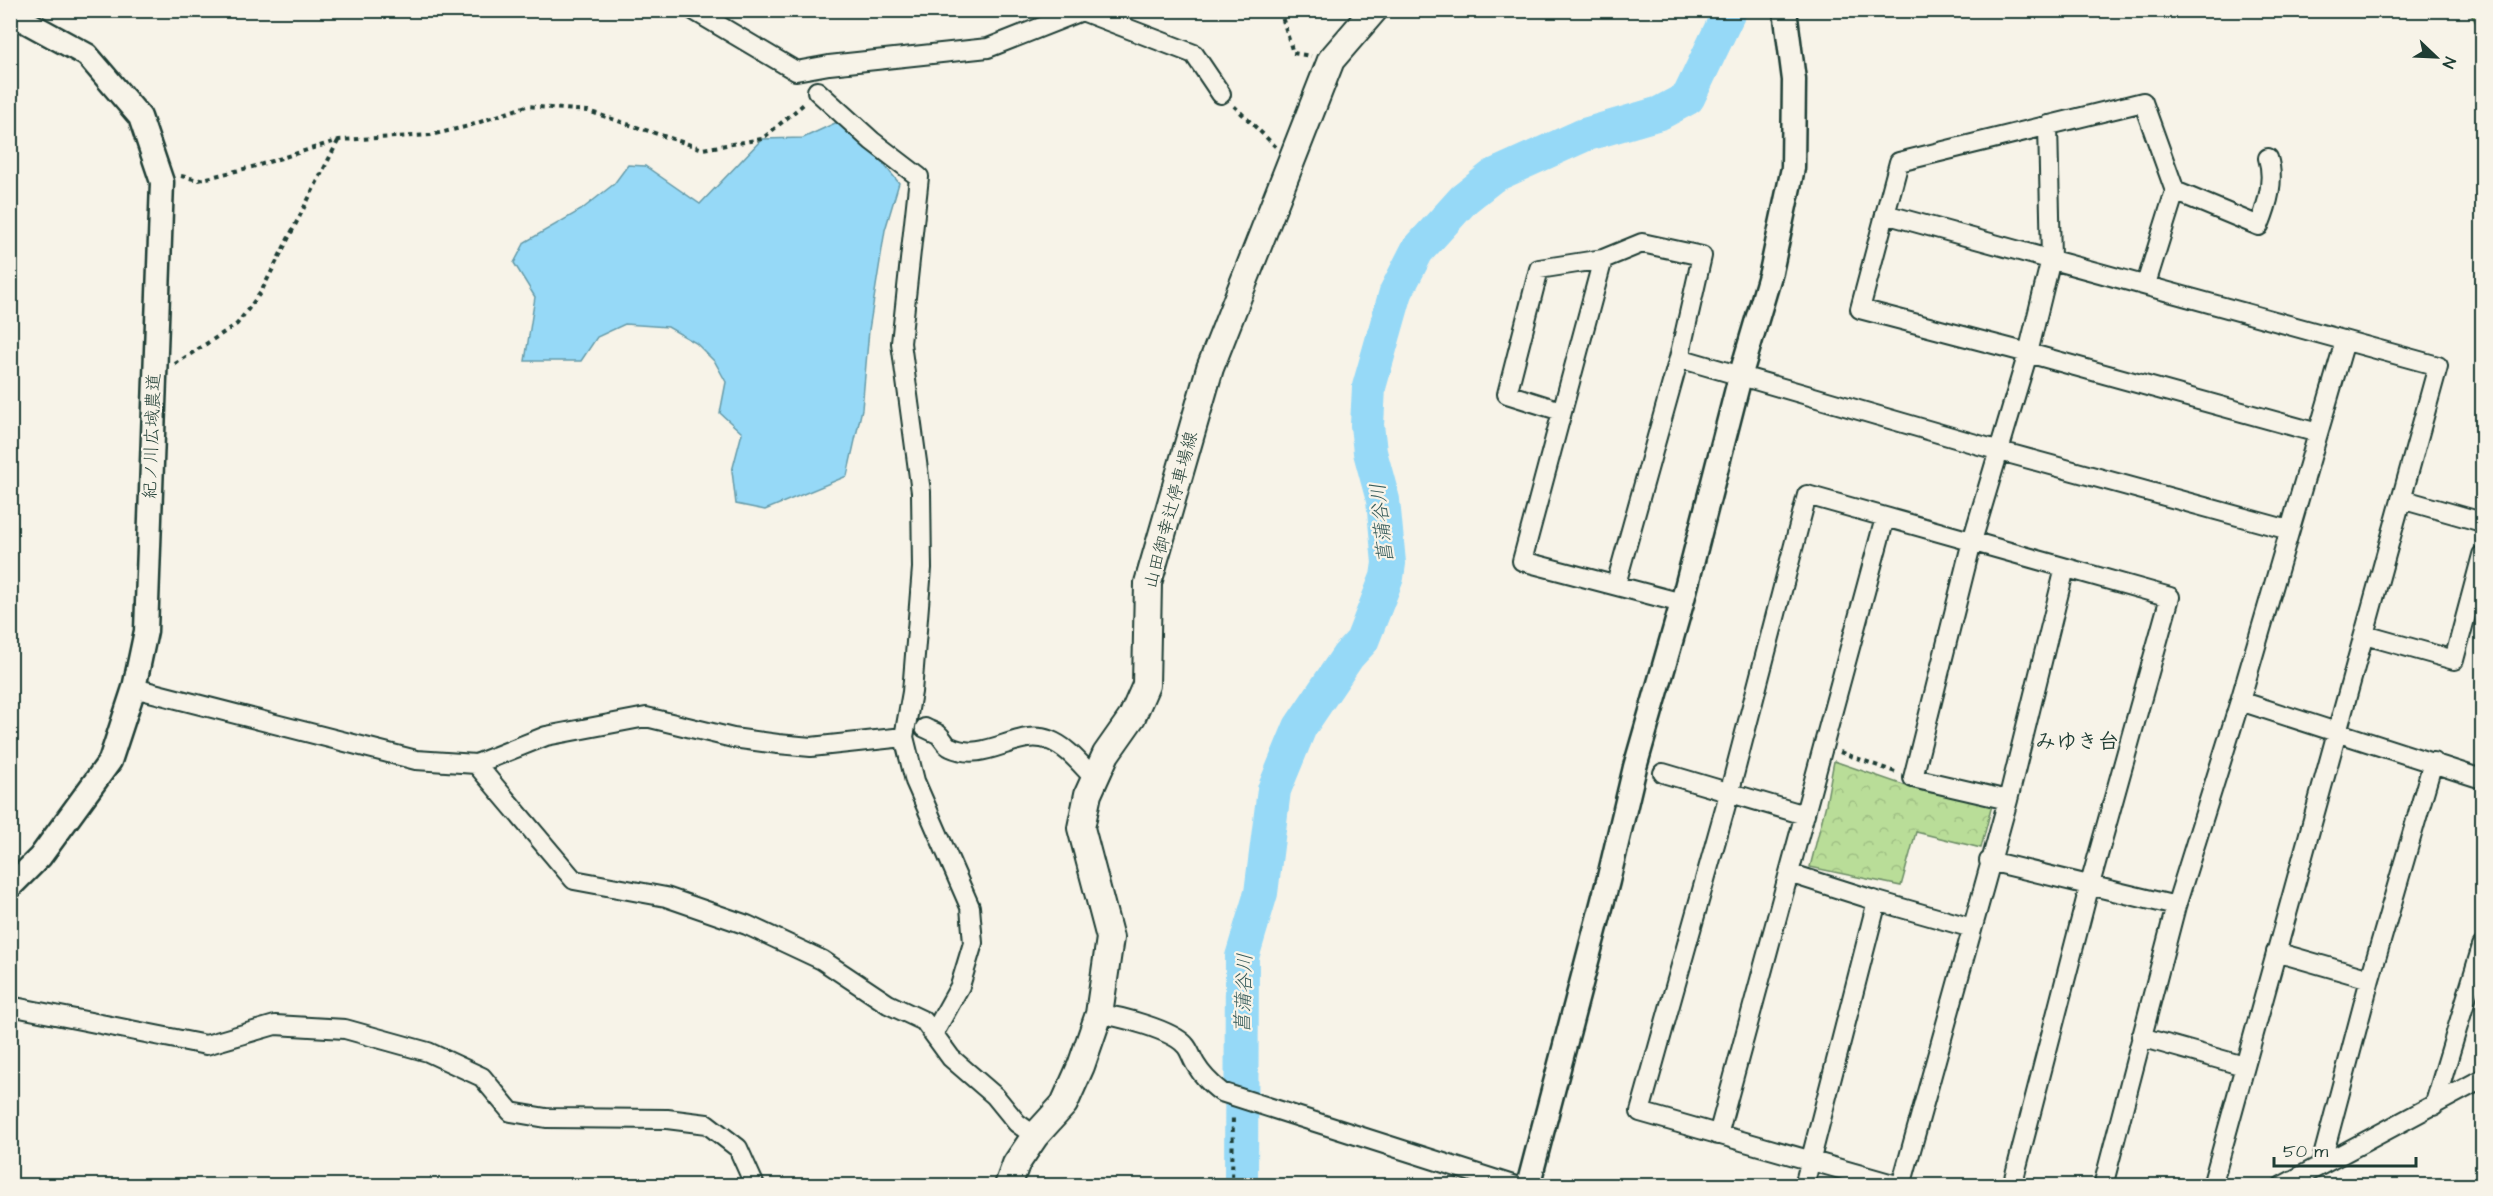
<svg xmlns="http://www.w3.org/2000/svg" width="2493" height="1196" font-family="'Architects Daughter','Klee One',sans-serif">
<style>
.forest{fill:url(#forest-firs);stroke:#6c8d66;stroke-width:1.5}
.park{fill:url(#park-crowns);stroke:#6c8d66;stroke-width:1.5}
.water{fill:#96d9f7;stroke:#669ba9;stroke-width:1.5}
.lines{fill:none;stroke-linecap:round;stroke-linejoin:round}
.stream{stroke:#669ba9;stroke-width:6}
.river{stroke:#96d9f7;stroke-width:34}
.minor-casing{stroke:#1f3d34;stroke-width:22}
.tertiary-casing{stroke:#1f3d34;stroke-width:27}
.secondary-casing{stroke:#1f3d34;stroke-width:30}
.path{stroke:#1f3d34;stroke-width:4;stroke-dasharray:4.5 4.5;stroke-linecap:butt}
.minor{stroke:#f7f3e8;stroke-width:18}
.tertiary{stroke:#f7f3e8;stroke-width:22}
.secondary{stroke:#f7f3e8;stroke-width:26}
.labels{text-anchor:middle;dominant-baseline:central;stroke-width:4.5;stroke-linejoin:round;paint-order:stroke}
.street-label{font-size:18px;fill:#1f3d34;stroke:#f7f3e8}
.water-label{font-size:20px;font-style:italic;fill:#375c5b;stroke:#f7f3e8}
.quarter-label{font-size:21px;font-weight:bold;fill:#1f3d34;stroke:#f7f3e8}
</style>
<defs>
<pattern id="forest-firs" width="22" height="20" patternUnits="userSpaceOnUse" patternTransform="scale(1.5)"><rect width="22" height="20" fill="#b9dd98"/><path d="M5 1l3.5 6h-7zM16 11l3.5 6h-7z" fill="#9fbf84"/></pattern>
<pattern id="park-crowns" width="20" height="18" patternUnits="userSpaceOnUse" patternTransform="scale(1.5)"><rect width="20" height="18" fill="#b9dd98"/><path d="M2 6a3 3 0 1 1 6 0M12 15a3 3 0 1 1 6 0" fill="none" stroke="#9fbf84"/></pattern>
</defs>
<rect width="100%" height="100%" fill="#f7f3e8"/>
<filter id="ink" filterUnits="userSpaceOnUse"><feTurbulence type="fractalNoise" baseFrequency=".0167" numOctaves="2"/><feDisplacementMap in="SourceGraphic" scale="12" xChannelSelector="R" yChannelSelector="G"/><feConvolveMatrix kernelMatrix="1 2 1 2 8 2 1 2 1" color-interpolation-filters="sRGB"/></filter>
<g filter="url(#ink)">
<path class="forest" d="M2469 11H2482V33Z"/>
<path class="park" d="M1834 761 1918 790 1992 805 1981 848 1916 832 1901 886 1810 867 1826 804Z"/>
<path class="water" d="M846 118 899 183 885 230 869 330 862 409 847 476 765 510 736 504 732 471 742 433 720 413 726 382 715 362 696 343 668 327 625 324 597 337 581 361H525L535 297 514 263 525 242 581 210 614 184 628 165 645 166 700 204 762 139 803 138Z"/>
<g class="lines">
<path class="stream" d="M972 10 1004 12"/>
<path class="river" d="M1241 1186 1242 957 1261 893 1274 790 1300 727 1348 656 1362 641 1387 577 1389 563 1383 500 1370 452 1367 425 1369 387 1396 292 1417 251 1464 199 1493 176 1584 135 1660 113 1688 98 1730 10"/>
<defs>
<path id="minor" d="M693 10 796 71 829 65 988 48 1082 11 1194 54 1221 94
M817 91 872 141 919 177 901 343 921 492 922 568 912 692 904 737 915 781 970 907 973 943 960 986 934 1033
M2175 191 2259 226C2268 204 2275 180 2268 158
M1885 214 2438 366 2212 1186
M1603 259 1522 561 1682 603
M2146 284 2175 191 2143 102 1899 162 1860 309 2028 353 2318 433
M1679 358 2000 451 2289 530
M1561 411 1507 394 1539 269 1603 259 1642 243 1702 256 1679 358 1616 584
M2401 499 2482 522
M2365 635 2454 660 2482 555
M134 688 416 760 476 764 546 736 646 717 733 738 778 744 811 747 904 737
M2240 701 2482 779
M925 728C929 730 934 732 938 734 943 738 945 745 950 747 986 764 1017 728 1049 740 1068 747 1081 765 1095 779
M476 764 574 880 666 897 747 925 822 960 888 1004 924 1021 951 1058 995 1096 1017 1123 1035 1136
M1663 773 1805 815
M2008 800 1913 778 1972 541 2028 353 2051 259 2048 125
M1989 861 2176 906
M1789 873 1877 901
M2276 952 2370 979
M10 1006 206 1045 275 1025 345 1029 428 1052 482 1077 511 1112 546 1118 667 1119 707 1124 738 1148 755 1186
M1099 1014C1119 1016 1172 1030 1185 1045 1190 1050 1192 1059 1196 1065 1203 1077 1211 1084 1221 1092L1516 1186
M2141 1037 2244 1066
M2434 1106 2482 946
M1718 1135 1885 518
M2321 1164 2370 979 2433 762
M1804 1186 1877 901 1972 928
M1900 1186 1640 1112 1729 794 1807 495 2170 597 2090 884 2012 1186
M1901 1186 2008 800 2065 568
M2103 1186 2176 906 2240 701 2345 341
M2282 1186 2482 1079"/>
<path id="tertiary" d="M10 13 87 55 140 117 162 182 146 631 134 688 110 761 40 857 10 887
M1528 1186 1608 881 1635 767 1682 603 1740 377 1771 272 1793 168 1794 80 1785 10"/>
<path id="secondary" d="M1008 1186 1016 1164 1035 1136 1064 1104 1081 1066 1099 1014 1110 938 1081 828 1088 794 1106 754 1132 717 1146 685 1148 583 1210 368 1331 60 1374 10"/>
</defs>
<use href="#minor" class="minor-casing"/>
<use href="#tertiary" class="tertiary-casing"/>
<use href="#secondary" class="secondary-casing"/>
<path class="path" d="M1280 10 1293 53 1311 56
M1234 106 1276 147
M181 176 199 180 256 166 339 140 431 135 469 126 526 106 588 111 703 149 762 139 805 103
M175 364 237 324 261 292 338 141
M1840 752 1898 773
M1232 1186 1233 1114"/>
<use href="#minor" class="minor"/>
<use href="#tertiary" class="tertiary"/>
<use href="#secondary" class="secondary"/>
</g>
</g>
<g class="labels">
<g class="street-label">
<text transform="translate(152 436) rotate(-88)">紀ノ川広域農道</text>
<text transform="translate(1171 510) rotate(-75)">山田御幸辻停車場線</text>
</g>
<g class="water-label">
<text transform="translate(1382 523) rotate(-96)">菖蒲谷川</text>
<text transform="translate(1244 993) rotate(-88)">菖蒲谷川</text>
</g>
<g class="quarter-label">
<text x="2077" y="741">みゆき台</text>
</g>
</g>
<rect width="2493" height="1196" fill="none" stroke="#f7f3e8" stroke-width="36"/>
<rect x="18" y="18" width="2457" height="1160" fill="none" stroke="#1f3d34" stroke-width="2" filter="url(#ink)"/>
<g transform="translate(2436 57) rotate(113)" stroke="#f7f3e8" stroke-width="4.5" paint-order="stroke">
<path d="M0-4.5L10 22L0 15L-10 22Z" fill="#1f3d34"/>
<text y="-9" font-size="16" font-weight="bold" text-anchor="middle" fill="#1f3d34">N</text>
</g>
<path d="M2274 1157v9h142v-9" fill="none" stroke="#1f3d34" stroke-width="3"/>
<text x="2283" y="1157" font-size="18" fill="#1f3d34" stroke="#f7f3e8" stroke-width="4.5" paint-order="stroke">50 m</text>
</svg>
